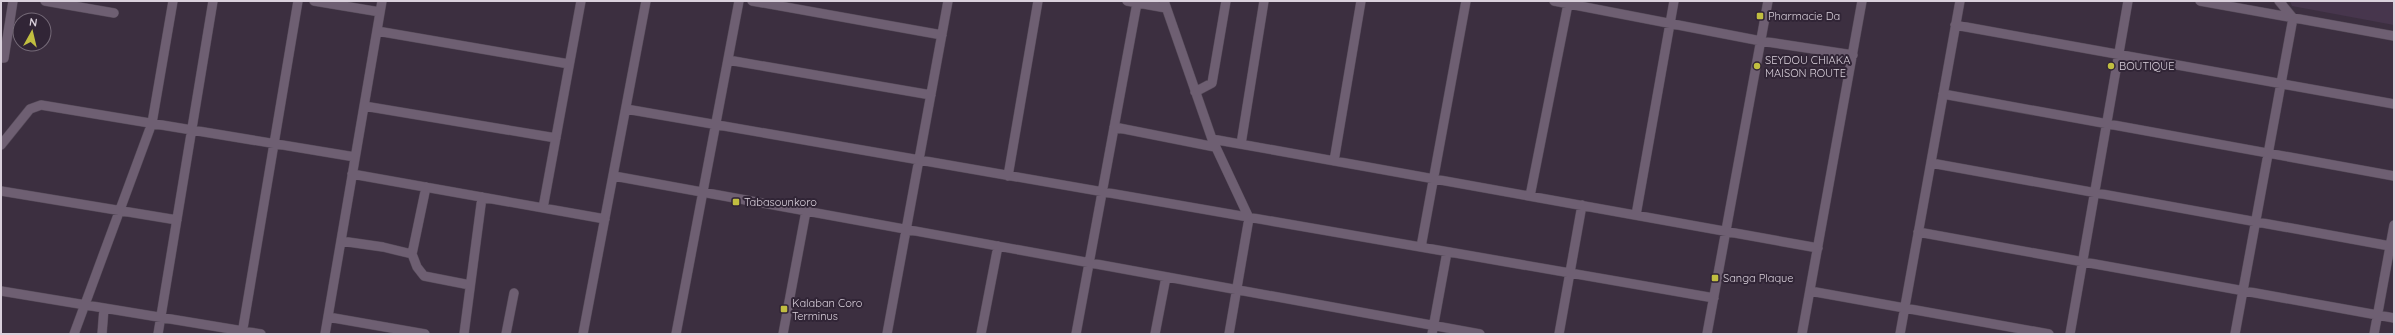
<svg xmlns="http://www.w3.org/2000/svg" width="2395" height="335" font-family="Quicksand,sans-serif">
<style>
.built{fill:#47364d}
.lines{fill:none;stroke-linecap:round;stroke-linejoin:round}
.street-casing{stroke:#564b59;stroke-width:10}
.street{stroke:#6e5f72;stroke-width:9}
.poi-dot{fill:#c1be40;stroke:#312536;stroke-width:1.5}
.labels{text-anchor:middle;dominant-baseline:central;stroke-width:4;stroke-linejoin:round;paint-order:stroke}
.poi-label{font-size:11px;fill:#dad1dc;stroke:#312536;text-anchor:start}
</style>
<rect width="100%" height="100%" fill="#3c2f40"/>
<path class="built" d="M2290 1H2394V25L2292 6Z"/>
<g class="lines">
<defs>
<path id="street" d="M45 1 114 13
M314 1 380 12
M752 1 942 35
M1127 1 1166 8
M1164 1 1212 139 1249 218 1229 334
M1554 1 1761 41 1853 55
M2200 1 2394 36
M1955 25 2394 104
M377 31 569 64
M1 58H4L13 1
M728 60 931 95
M1195 92 1212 83 1226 1
M1943 94 2394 176
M364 106 556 138
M626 109 1714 298
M1114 127 1215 147
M1212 139 1818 248
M1241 144 1264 1
M1 145 30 109 41 105 355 157
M1334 161 1361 1
M1931 163 2390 246
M352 174 605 219
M614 176 1480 334
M1008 176 1038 1
M1 191 177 220
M1530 196 1568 4
M543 208 581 1
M1636 215 1674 1
M1918 232 2394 318
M341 241 383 247 412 254 417 267 424 276 470 285
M1421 247 1466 1
M412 254 426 187
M1 291 261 334
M1810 291 2049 334
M328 317 425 334
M74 334 152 123 173 1
M102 334 104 308
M158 334 213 1
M242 334 298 1
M325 334 382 1
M464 334 482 197
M506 334 514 293
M583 334 646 1
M676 334 739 1
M783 334 806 211
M887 334 948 1
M981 334 998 246
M1076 334 1137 3
M1155 334 1166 277
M1432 334 1447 252
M1559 334 1582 205
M1707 334 1768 1
M1802 334 1862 1
M1900 334 1960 1
M2070 334 2128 1
M2235 334 2293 18 2279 1
M2374 334 2394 225"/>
</defs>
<use href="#street" class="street-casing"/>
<use href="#street" class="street"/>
</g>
<g class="poi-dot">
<rect x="1756" y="12" width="8" height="8" rx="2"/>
<circle cx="1757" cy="66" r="4"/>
<circle cx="2111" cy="66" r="4"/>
<rect x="732" y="198" width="8" height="8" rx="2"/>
<rect x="1711" y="274" width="8" height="8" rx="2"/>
<rect x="780" y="305" width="8" height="8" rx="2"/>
</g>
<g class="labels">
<g class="poi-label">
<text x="1768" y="16">Pharmacie Da</text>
<text x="1765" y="60">SEYDOU CHIAKA<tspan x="1765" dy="13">MAISON ROUTE</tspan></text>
<text x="2119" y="66">BOUTIQUE</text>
<text x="744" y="202">Tabasounkoro</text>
<text x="1723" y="278">Sanga Plaque</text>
<text x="792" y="303">Kalaban Coro<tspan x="792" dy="13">Terminus</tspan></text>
</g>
</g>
<rect width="2395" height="335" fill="none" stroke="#dad1dc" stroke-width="4"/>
<g transform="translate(32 32) rotate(8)"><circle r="19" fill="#312536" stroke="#756a78"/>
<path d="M0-3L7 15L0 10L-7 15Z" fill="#c1be40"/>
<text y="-6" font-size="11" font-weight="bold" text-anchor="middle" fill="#dad1dc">N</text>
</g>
</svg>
